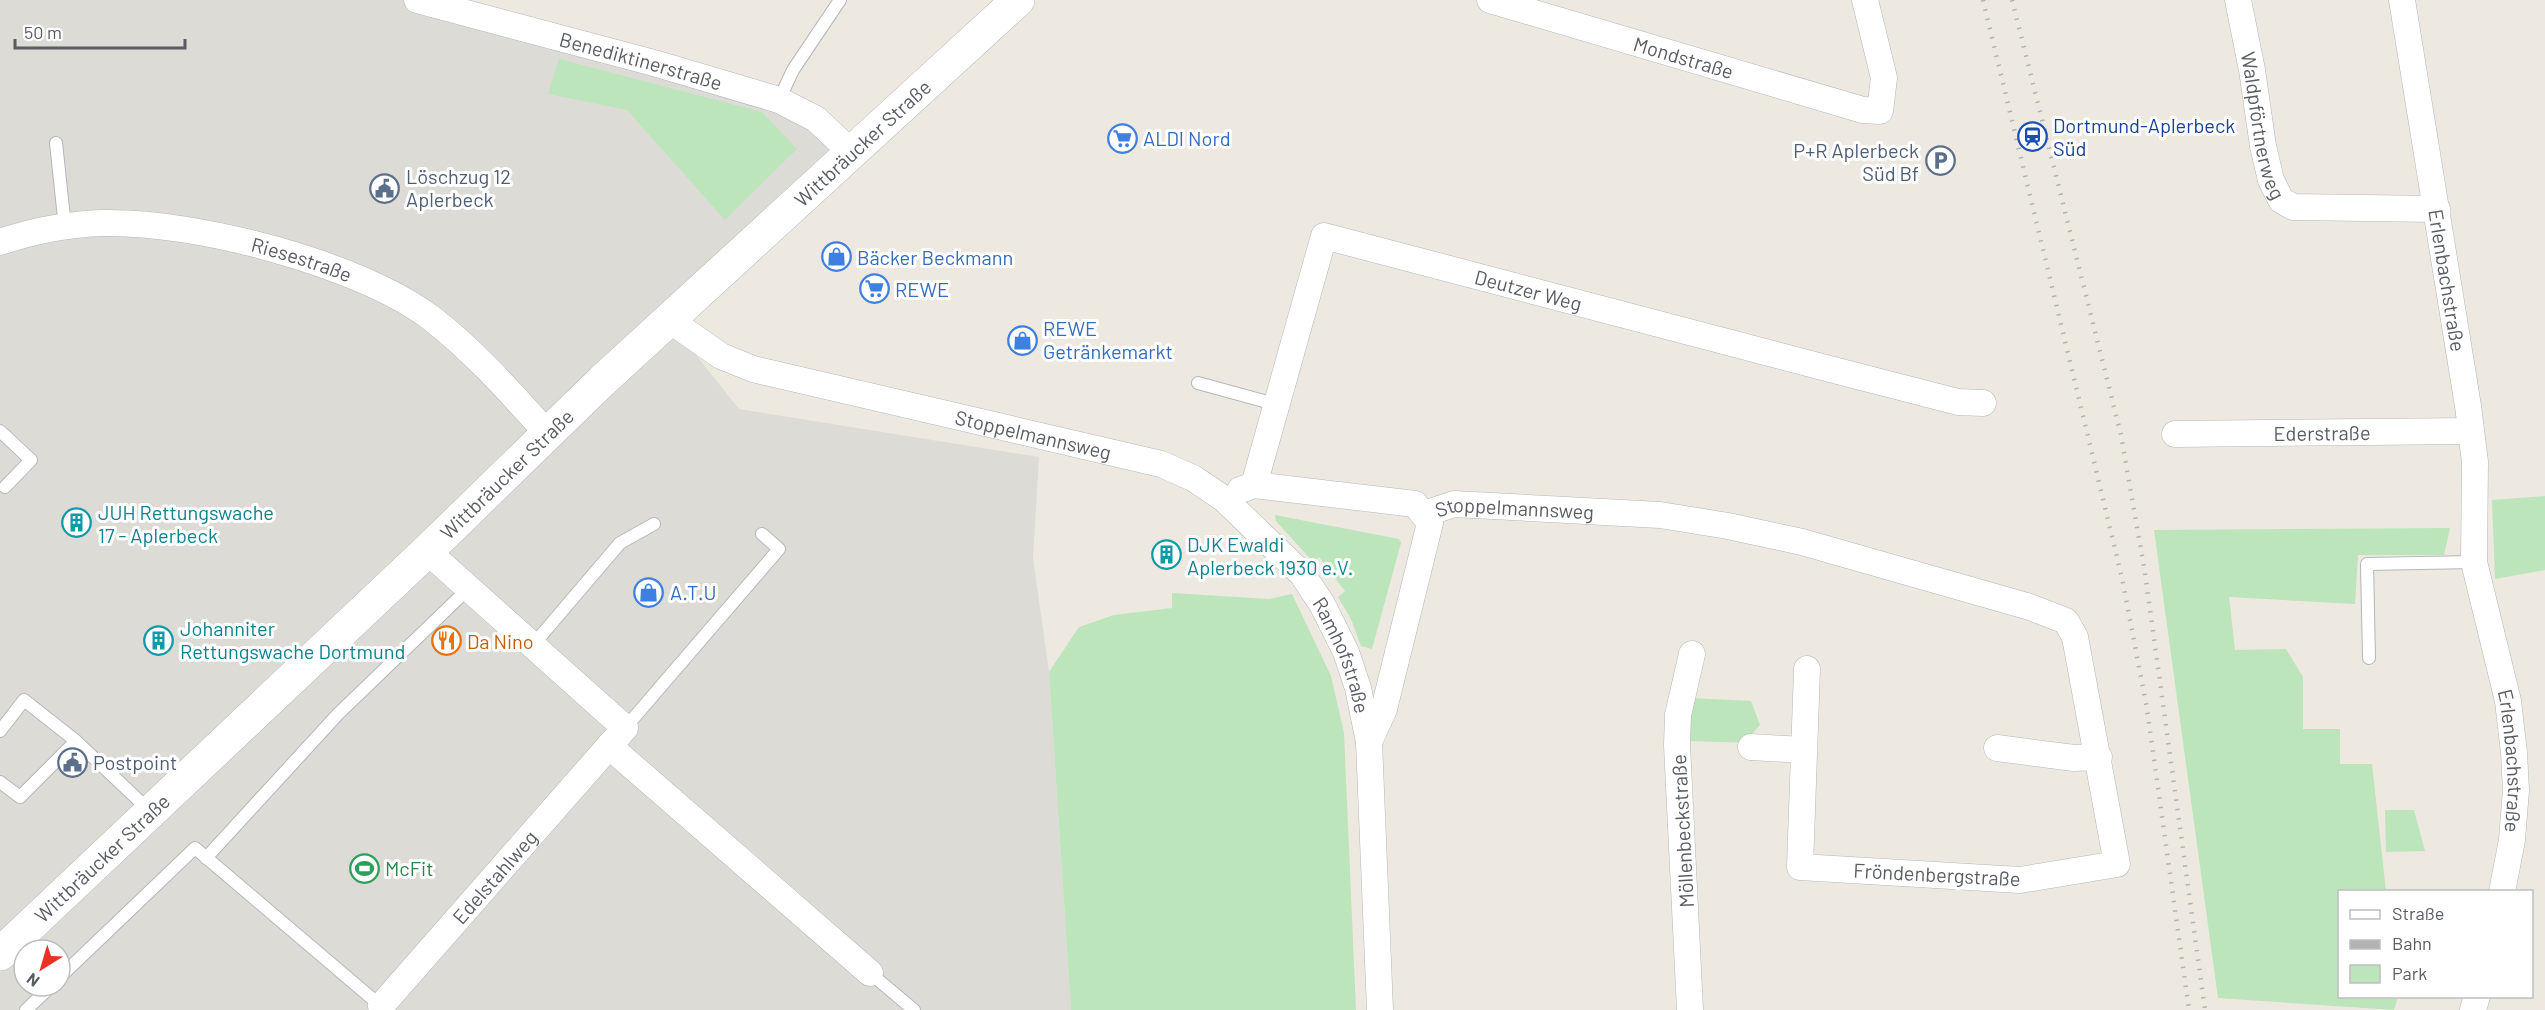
<svg xmlns="http://www.w3.org/2000/svg" width="2545" height="1010" font-family="Barlow,sans-serif">
<style>
.industrial{fill:#dddbd5;fill-rule:evenodd}
.green{fill:#bce5bb}
.lines{fill:none;stroke-linecap:round;stroke-linejoin:round}
.service-casing{stroke:#b3b7bb;stroke-width:14}
.minor-casing{stroke:#b3b7bb;stroke-width:27}
.secondary-casing{stroke:#b4b8be;stroke-width:34}
.service{stroke:#fff;stroke-width:12}
.minor{stroke:#fff;stroke-width:26}
.secondary{stroke:#fff;stroke-width:33}
.rail{stroke:#b2b3b3;stroke-width:4.5;stroke-dasharray:1.5 8;stroke-linecap:butt}
.labels{text-anchor:middle;dominant-baseline:central;stroke-width:6;stroke-linejoin:round;paint-order:stroke}
.street-label{font-size:20px;fill:#595d62;stroke:#fff}
.transit-label{font-size:20px;fill:#164399;stroke:#fff;text-anchor:start}
.shop-label{font-size:20px;fill:#366cbe;stroke:#fff;text-anchor:start}
.service-label{font-size:20px;fill:#4e5e75;stroke:#fff;text-anchor:start}
.culture-label{font-size:20px;fill:#0d838f;stroke:#fff;text-anchor:start}
.food-label{font-size:20px;fill:#c56008;stroke:#fff;text-anchor:start}
.leisure-label{font-size:20px;fill:#27864d;stroke:#fff;text-anchor:start}
</style>
<rect width="100%" height="100%" fill="#ede9e0"/>
<path class="industrial" d="M0 0H417L779 100 851 152 668 320 739 409 1039 457 1033 558 1049 672 1071 1010H0ZM24 950H60V986H24Z"/>
<path class="green" d="M559 59 762 112 797 149 725 220 627 110 548 94Z
M2545 496V570L2495 579 2492 500Z
M1275 515 1399 539 1401 543 1372 649 1361 646 1351 619 1338 597 1345 591 1319 557 1313 562 1276 521Z
M2450 528 2444 555H2358L2355 604 2229 597 2235 650 2286 649 2303 677V729H2340V764H2372L2386 891 2340 892V996L2398 997 2394 1010 2218 998 2154 530Z
M1172 593 1269 599 1292 594 1331 676 1344 733 1356 1010H1071L1049 672 1079 627 1114 615 1172 608Z
M1691 698 1751 701 1760 725 1752 734 1751 743 1687 741Z
M2385 810H2414L2425 851 2386 852Z"/>
<g class="lines">
<defs>
<path id="service" d="M779 100 793 70 840 0
M56 143 65 227
M1198 383 1275 404
M0 431 31 460 5 487
M533 645 620 543 654 524
M2369 658 2367 564 2474 562
M625 728 779 549 762 534
M0 731 24 700 76 741 151 812
M0 782 20 797 76 741
M206 858 338 714 469 588
M870 973 914 1010
M60 977 195 848 382 1007
M26 1010 51 986"/>
<g id="minor">
<path id="s1" d="M417 0 654 63 779 100 816 119 851 152"/>
<path id="s2" d="M1490 0 1863 110 1880 111 1884 78 1865 0"/>
<path id="s3" d="M2238 0 2252 70 2263 146 2271 180 2281 200 2293 207 2437 209"/>
<path id="s4" d="M2402 0 2468 406 2475 462 2474 562 2508 701 2514 753 2516 790 2512 840 2502 892"/>
<path id="s5" d="M0 242C33 231 68 224 103 223 194 221 358 263 431 318 474 351 511 393 547 433"/>
<path id="s6" d="M668 319 721 356 753 369 1161 464 1193 478 1224 499 1302 574 1322 604 1346 652 1358 688 1369 742 1380 1010"/>
<path id="s7" d="M2175 434 2470 431"/>
<path id="s8" d="M1254 485 1324 236 1826 368 1958 402 1983 403"/>
<path d="M1240 490 1254 485 1415 504 1430 523 1384 709 1369 742"/>
<path id="s9" d="M1424 514 1454 504 1660 515 1728 526 1802 542 2030 607 2066 621 2075 637 2117 864 2020 880 1800 867 1807 669"/>
<path d="M609 746 870 973"/>
<path d="M1751 747 1802 750"/>
<path d="M1997 748 2074 758 2099 757"/>
<path id="s10" d="M381 1006 625 728 427 551"/>
<path d="M1690 1010 1677 745 1678 715 1692 654"/>
<path d="M2473 1010 2477 996"/>
</g>
<g id="secondary">
<path id="s11" d="M0 954 427 551 602 381 1018 0"/>
</g>
</defs>
<use href="#service" class="service-casing"/>
<use href="#minor" class="minor-casing"/>
<use href="#secondary" class="secondary-casing"/>
<use href="#service" class="service"/>
<use href="#minor" class="minor"/>
<use href="#secondary" class="secondary"/>
<path class="rail" d="M1983 0 2122 578 2147 709 2189 1010
M2012 0 2121 435 2145 573 2205 1010"/>
</g>
<defs>
<symbol id="station-ring" viewBox="-11 -11 22 22"><circle r="9.5" fill="#fff" stroke="#1a4fb4" stroke-width="1.5"/><path d="M-3-6H3Q5-6 5-4V2Q5 4 3 4L4.5 6H3L1.5 4h-3L-3 6H-4.5L-3 4Q-5 4-5 2V-4Q-5-6-3-6ZM-3.5-4v3h7v-3ZM-3.5 1v1.5H-2V1ZM2 1v1.5H3.5V1Z" fill="#1a4fb4"/></symbol>
<symbol id="supermarket-ring" viewBox="-11 -11 22 22"><circle r="9.5" fill="#fff" stroke="#3f7fe0" stroke-width="1.5"/><path d="M-6-5.5h2.5l.6 2H6L4.5 2H-2.5L-4.4-4H-6ZM-1.5 3.2a1.3 1.3 0 1 0 .1 0ZM3 3.2a1.3 1.3 0 1 0 .1 0Z" fill="#3f7fe0"/></symbol>
<symbol id="parking-ring" viewBox="-11 -11 22 22"><circle r="9.5" fill="#fff" stroke="#5c6f8a" stroke-width="1.5"/><path d="M-3.5-5.5H1a3.5 3.5 0 0 1 0 7H-1V5.5H-3.5ZM-1-3.4V-.6H.8a1.4 1.4 0 0 0 0-2.8Z" fill="#5c6f8a"/></symbol>
<symbol id="civic-ring" viewBox="-11 -11 22 22"><circle r="9.5" fill="#fff" stroke="#5c6f8a" stroke-width="1.5"/><path d="M-.6-6.5H3V-4.5H.6V-3L4-1V1h2V6H-6V1h2V-1L-.6-3ZM-1.2 2.5V6h2.4V2.5Z" fill="#5c6f8a"/></symbol>
<symbol id="shop-ring" viewBox="-11 -11 22 22"><circle r="9.5" fill="#fff" stroke="#3f7fe0" stroke-width="1.5"/><path d="M-5-2.5h2.3a2.7 3.5 0 0 1 5.4 0H5L5.5 6h-11ZM-1.5-2.5h3a1.5 2.3 0 0 0-3 0Z" fill="#3f7fe0"/></symbol>
<symbol id="building-ring" viewBox="-11 -11 22 22"><circle r="9.5" fill="#fff" stroke="#0f9aa8" stroke-width="1.5"/><path d="M-4-6H4V6H1V3H-1V6H-4ZM-2.5-4.3h1.7v1.8h-1.7ZM.8-4.3h1.7v1.8H.8ZM-2.5-1h1.7V.8h-1.7ZM.8-1h1.7V.8H.8Z" fill="#0f9aa8"/></symbol>
<symbol id="restaurant-ring" viewBox="-11 -11 22 22"><circle r="9.5" fill="#fff" stroke="#e8710a" stroke-width="1.5"/><path d="M-5-6h1v4h1v-4h1v4h1v-4h1v5L-1.5 .5V6h-2V.5L-5-1ZM5-6V6H3V1.5H1.5Q1.5-4 5-6Z" fill="#e8710a"/></symbol>
<symbol id="stadium-ring" viewBox="-11 -11 22 22"><circle r="9.5" fill="#fff" stroke="#2e9e5b" stroke-width="1.5"/><path d="M0-5a6.5 5 0 1 0 0 10a6.5 5 0 1 0 0-10ZM-3.5-1.8h7v3.6h-7Z" fill="#2e9e5b"/></symbol>
</defs>
<g fill-rule="evenodd">
<use href="#station-ring" x="2016" y="120" width="33" height="33"/>
<use href="#supermarket-ring" x="1106" y="122" width="33" height="33"/>
<use href="#parking-ring" x="1924" y="144" width="33" height="33"/>
<use href="#civic-ring" x="368" y="172" width="33" height="33"/>
<use href="#shop-ring" x="820" y="240" width="33" height="33"/>
<use href="#supermarket-ring" x="858" y="272" width="33" height="33"/>
<use href="#shop-ring" x="1006" y="324" width="33" height="33"/>
<use href="#building-ring" x="60" y="506" width="33" height="33"/>
<use href="#building-ring" x="1150" y="538" width="33" height="33"/>
<use href="#shop-ring" x="632" y="576" width="33" height="33"/>
<use href="#building-ring" x="142" y="624" width="33" height="33"/>
<use href="#restaurant-ring" x="430" y="624" width="33" height="33"/>
<use href="#civic-ring" x="56" y="746" width="33" height="33"/>
<use href="#stadium-ring" x="348" y="852" width="33" height="33"/>
</g>
<g class="labels">
<g class="street-label">
<text stroke="none"><textPath href="#s2" startOffset="202">Mondstraße</textPath></text>
<text stroke="none"><textPath href="#s1" startOffset="232">Benediktinerstraße</textPath></text>
<text stroke="none"><textPath href="#s3" startOffset="128">Waldpförtnerweg</textPath></text>
<text stroke="none"><textPath href="#s11" startOffset="1184">Wittbräucker Straße</textPath></text>
<text stroke="none"><textPath href="#s5" startOffset="308">Riesestraße</textPath></text>
<text stroke="none"><textPath href="#s4" startOffset="284">Erlenbachstraße</textPath></text>
<text stroke="none"><textPath href="#s8" startOffset="470">Deutzer Weg</textPath></text>
<text stroke="none"><textPath href="#s6" startOffset="387">Stoppelmannsweg</textPath></text>
<text stroke="none"><textPath href="#s7" startOffset="147">Ederstraße</textPath></text>
<text stroke="none"><textPath href="#s11" startOffset="698">Wittbräucker Straße</textPath></text>
<text stroke="none"><textPath href="#s9" startOffset="92">Stoppelmannsweg</textPath></text>
<text stroke="none"><textPath href="#s6" startOffset="790">Ramhofstraße</textPath></text>
<text stroke="none"><textPath href="#s4" startOffset="771">Erlenbachstraße</textPath></text>
<text transform="translate(1682 831) rotate(-93)">Möllenbeckstraße</text>
<text stroke="none"><textPath href="#s11" startOffset="140">Wittbräucker Straße</textPath></text>
<text transform="translate(1937 874) rotate(3)">Fröndenbergstraße</text>
<text stroke="none"><textPath href="#s10" startOffset="172">Edelstahlweg</textPath></text>
</g>
<g class="transit-label">
<text x="2053" y="125">Dortmund-Aplerbeck<tspan x="2053" dy="23">Süd</tspan></text>
</g>
<g class="shop-label">
<text x="1143" y="138">ALDI Nord</text>
<text x="857" y="257">Bäcker Beckmann</text>
<text x="895" y="289">REWE</text>
<text x="1043" y="328">REWE<tspan x="1043" dy="23">Getränkemarkt</tspan></text>
<text x="670" y="592">A.T.U</text>
</g>
<g class="service-label">
<text x="1919" y="150" text-anchor="end">P+R Aplerbeck<tspan x="1919" dy="23">Süd Bf</tspan></text>
<text x="406" y="176">Löschzug 12<tspan x="406" dy="23">Aplerbeck</tspan></text>
<text x="93" y="762">Postpoint</text>
</g>
<g class="culture-label">
<text x="98" y="512">JUH Rettungswache<tspan x="98" dy="23">17 - Aplerbeck</tspan></text>
<text x="1187" y="544">DJK Ewaldi<tspan x="1187" dy="23">Aplerbeck 1930 e.V.</tspan></text>
<text x="180" y="628">Johanniter<tspan x="180" dy="23">Rettungswache Dortmund</tspan></text>
</g>
<g class="food-label">
<text x="467" y="641">Da Nino</text>
</g>
<g class="leisure-label">
<text x="385" y="868">McFit</text>
</g>
</g>
<rect x="2338" y="890" width="195" height="108" fill="#ffffff" stroke="#bdbec0" stroke-width="1.5"/>
<rect x="2350" y="910" width="30" height="9" fill="#ffffff" stroke="#bdbec0" stroke-width="1.5"/>
<text x="2392" y="920" font-size="18" fill="#595d62">Straße</text>
<rect x="2350" y="940" width="30" height="9" fill="#b2b3b3" stroke="#bdbec0" stroke-width="1.5"/>
<text x="2392" y="950" font-size="18" fill="#595d62">Bahn</text>
<rect x="2350" y="965" width="30" height="18" fill="#bce5bb" stroke="#bdbec0" stroke-width="1.5"/>
<text x="2392" y="980" font-size="18" fill="#595d62">Park</text>
<g transform="translate(42 968) rotate(217)"><circle r="28" fill="#ffffff" stroke="#bdbec0" stroke-width="1.5"/>
<path d="M0-4.5L10 22L0 15L-10 22Z" fill="#ed3025"/>
<text y="-9" font-size="16" font-weight="bold" text-anchor="middle" fill="#595d62">N</text>
</g>
<path d="M15 39v9h170v-9" fill="none" stroke="#595d62" stroke-width="3"/>
<text x="24" y="39" font-size="18" fill="#595d62" stroke="#ffffff" stroke-width="4.5" paint-order="stroke">50 m</text>
</svg>
